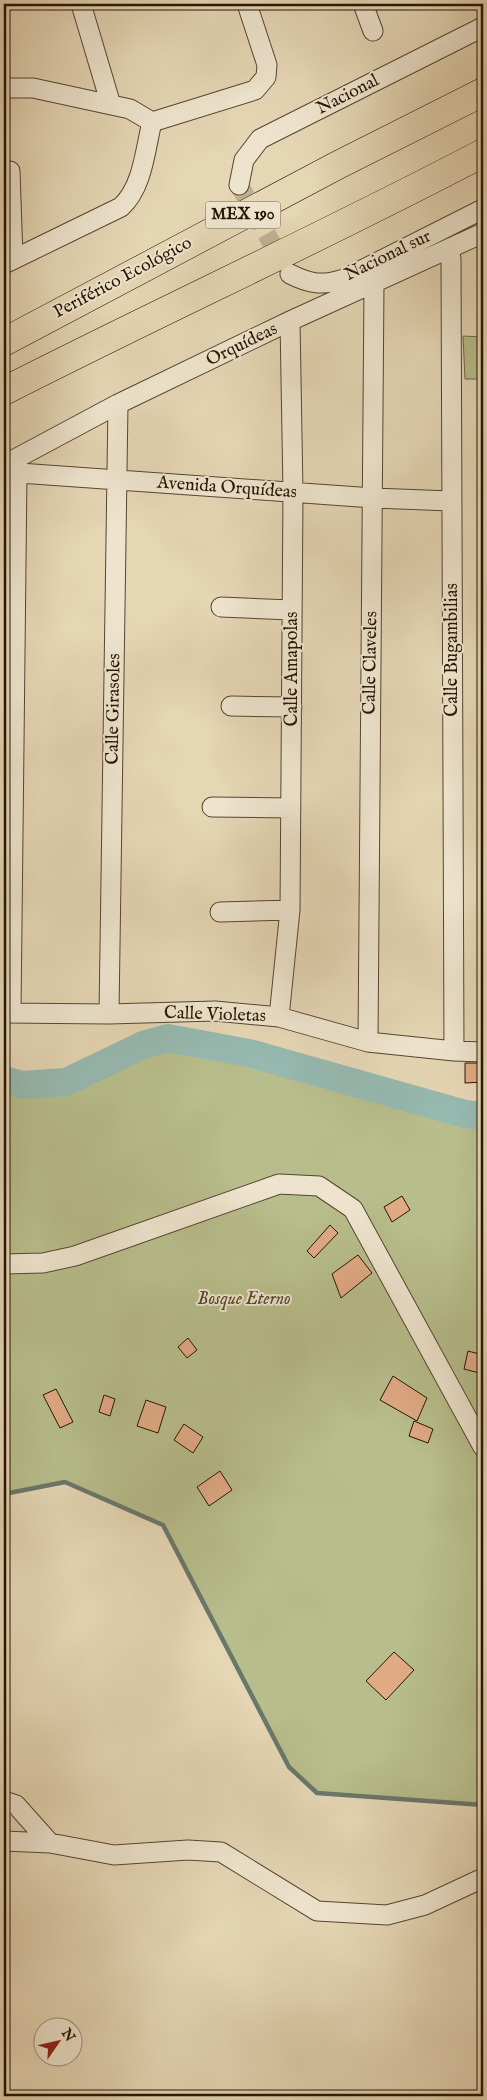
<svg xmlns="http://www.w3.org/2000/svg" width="487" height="2100" font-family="'IM FELL English',serif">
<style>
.park{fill:#b7bd8b;stroke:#6f6948}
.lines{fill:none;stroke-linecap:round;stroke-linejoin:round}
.stream{stroke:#6a776b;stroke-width:4.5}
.river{stroke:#96b9b0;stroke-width:28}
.building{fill:#e0aa84;stroke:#271504}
.minor-tunnel{stroke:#bfaf91;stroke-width:19;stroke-dasharray:19 9;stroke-linecap:butt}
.minor-casing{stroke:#564530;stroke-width:21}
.highway-casing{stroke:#271504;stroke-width:29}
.minor{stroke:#eee4ce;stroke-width:19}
.highway{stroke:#e5d6b4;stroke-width:28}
.labels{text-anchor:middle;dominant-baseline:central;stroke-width:4;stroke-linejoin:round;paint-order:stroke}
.shield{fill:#eee4ce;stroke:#635341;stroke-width:1}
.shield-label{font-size:16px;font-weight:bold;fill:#271504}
.street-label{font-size:18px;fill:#271504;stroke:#eee4ce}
.park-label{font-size:18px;font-style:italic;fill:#52472c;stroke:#eee4ce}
</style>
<rect width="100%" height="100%" fill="#e5d6b4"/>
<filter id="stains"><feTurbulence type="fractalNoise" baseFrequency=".004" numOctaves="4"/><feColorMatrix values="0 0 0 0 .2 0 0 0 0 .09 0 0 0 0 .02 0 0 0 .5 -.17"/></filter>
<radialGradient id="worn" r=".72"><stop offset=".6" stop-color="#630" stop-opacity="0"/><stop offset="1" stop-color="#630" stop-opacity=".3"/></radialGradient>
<path class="park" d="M463 336 483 337V379H465Z
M168 1038 249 1053 465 1114 483 1116V1805L317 1793 289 1767 163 1525 65 1482 4 1494V1080L23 1085 66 1082 143 1045Z"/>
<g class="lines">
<path class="stream" d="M4 1494 65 1482 163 1525 289 1767 317 1793 483 1805"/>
<path class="river" d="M4 1080 23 1085 66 1082 143 1045 168 1038 249 1053 465 1114 483 1116"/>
</g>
<path class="building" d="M465 1063H479V1065H483V1082L465 1083Z
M402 1196 410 1210 392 1222 384 1207Z
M330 1225 338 1233 314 1258 307 1251Z
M358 1255 372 1273 341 1298 332 1274Z
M188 1338 197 1350 187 1358 178 1347Z
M468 1351 483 1355V1374L464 1369Z
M393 1376 427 1398 417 1421 380 1400Z
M56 1389 73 1422 60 1428 43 1395Z
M104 1395 115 1399 110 1416 99 1412Z
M146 1400 166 1407 158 1433 137 1426Z
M414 1421 433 1429 428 1443 409 1436Z
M184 1424 203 1437 193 1453 174 1440Z
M220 1471 232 1490 209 1506 197 1487Z
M394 1652 414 1670 386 1700 366 1681Z"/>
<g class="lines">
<path class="minor-tunnel" d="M239 185 284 265"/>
<defs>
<path id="minor" d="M81 4 111 105
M363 4 373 31
M4 88H33L130 109 152 122
M10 171 13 258
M239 185 244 160 260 139 483 27
M449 249 451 259 454 1051
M4 264 121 207C143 187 145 150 152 122L255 90 266 77 267 65 247 4
M290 274C310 284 322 286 344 279L483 209
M4 465 118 404 290 321 483 233
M5 472 373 498 451 501
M221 607 292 610
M231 706 292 707
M212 807 291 808
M220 912 290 910
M4 1013 109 1014 215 1011 279 1017 368 1042 454 1051 483 1052
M11 1013 17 473
M109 1014 118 404
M279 1017 290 910 293 492 290 321
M368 1042 374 284
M4 1264 43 1263 75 1256 279 1184 319 1186 353 1209 483 1447
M4 1801 16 1805 50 1843
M4 1841 50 1843 114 1855 188 1850 221 1852 317 1911 387 1915 425 1905 483 1878"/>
<path id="highway" d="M4 342 338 165 483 92
M4 391C163 310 325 236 483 153"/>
</defs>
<use href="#minor" class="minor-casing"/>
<use href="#highway" class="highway-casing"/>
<use href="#minor" class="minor"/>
<use href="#highway" class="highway"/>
</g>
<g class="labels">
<rect class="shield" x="205.5" y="201.5" width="75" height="27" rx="4"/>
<g class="shield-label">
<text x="243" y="215">MEX 190</text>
</g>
<g class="street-label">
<text transform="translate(348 95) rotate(-27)">Nacional</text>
<text transform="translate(388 256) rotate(-26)">Nacional sur</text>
<text transform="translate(123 278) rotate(-28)">Periférico Ecológico</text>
<text transform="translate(242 345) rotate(-26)">Orquídeas</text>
<text transform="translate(227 488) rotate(4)">Avenida Orquídeas</text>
<text transform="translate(452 650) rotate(-90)">Calle Bugambilias</text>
<text transform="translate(371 663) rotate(-89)">Calle Claveles</text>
<text transform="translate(292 669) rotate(-90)">Calle Amapolas</text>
<text transform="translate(114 709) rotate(-89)">Calle Girasoles</text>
<text transform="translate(215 1015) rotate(2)">Calle Violetas</text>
</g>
<g class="park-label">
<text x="244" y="1299">Bosque Eterno</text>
</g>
</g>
<rect width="487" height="2100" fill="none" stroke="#e5d6b4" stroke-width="20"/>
<rect x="5" y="5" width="477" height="2090" fill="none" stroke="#271504" stroke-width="2.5"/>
<rect x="10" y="10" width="467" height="2080" fill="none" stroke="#271504"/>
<g transform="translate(58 2042) rotate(56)"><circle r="24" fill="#eee4ce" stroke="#9e917d"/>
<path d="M0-4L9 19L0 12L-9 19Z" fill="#8f2418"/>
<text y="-8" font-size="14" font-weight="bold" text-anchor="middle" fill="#271504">N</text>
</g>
<rect width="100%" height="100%" filter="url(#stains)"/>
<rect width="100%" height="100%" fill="url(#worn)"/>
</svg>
